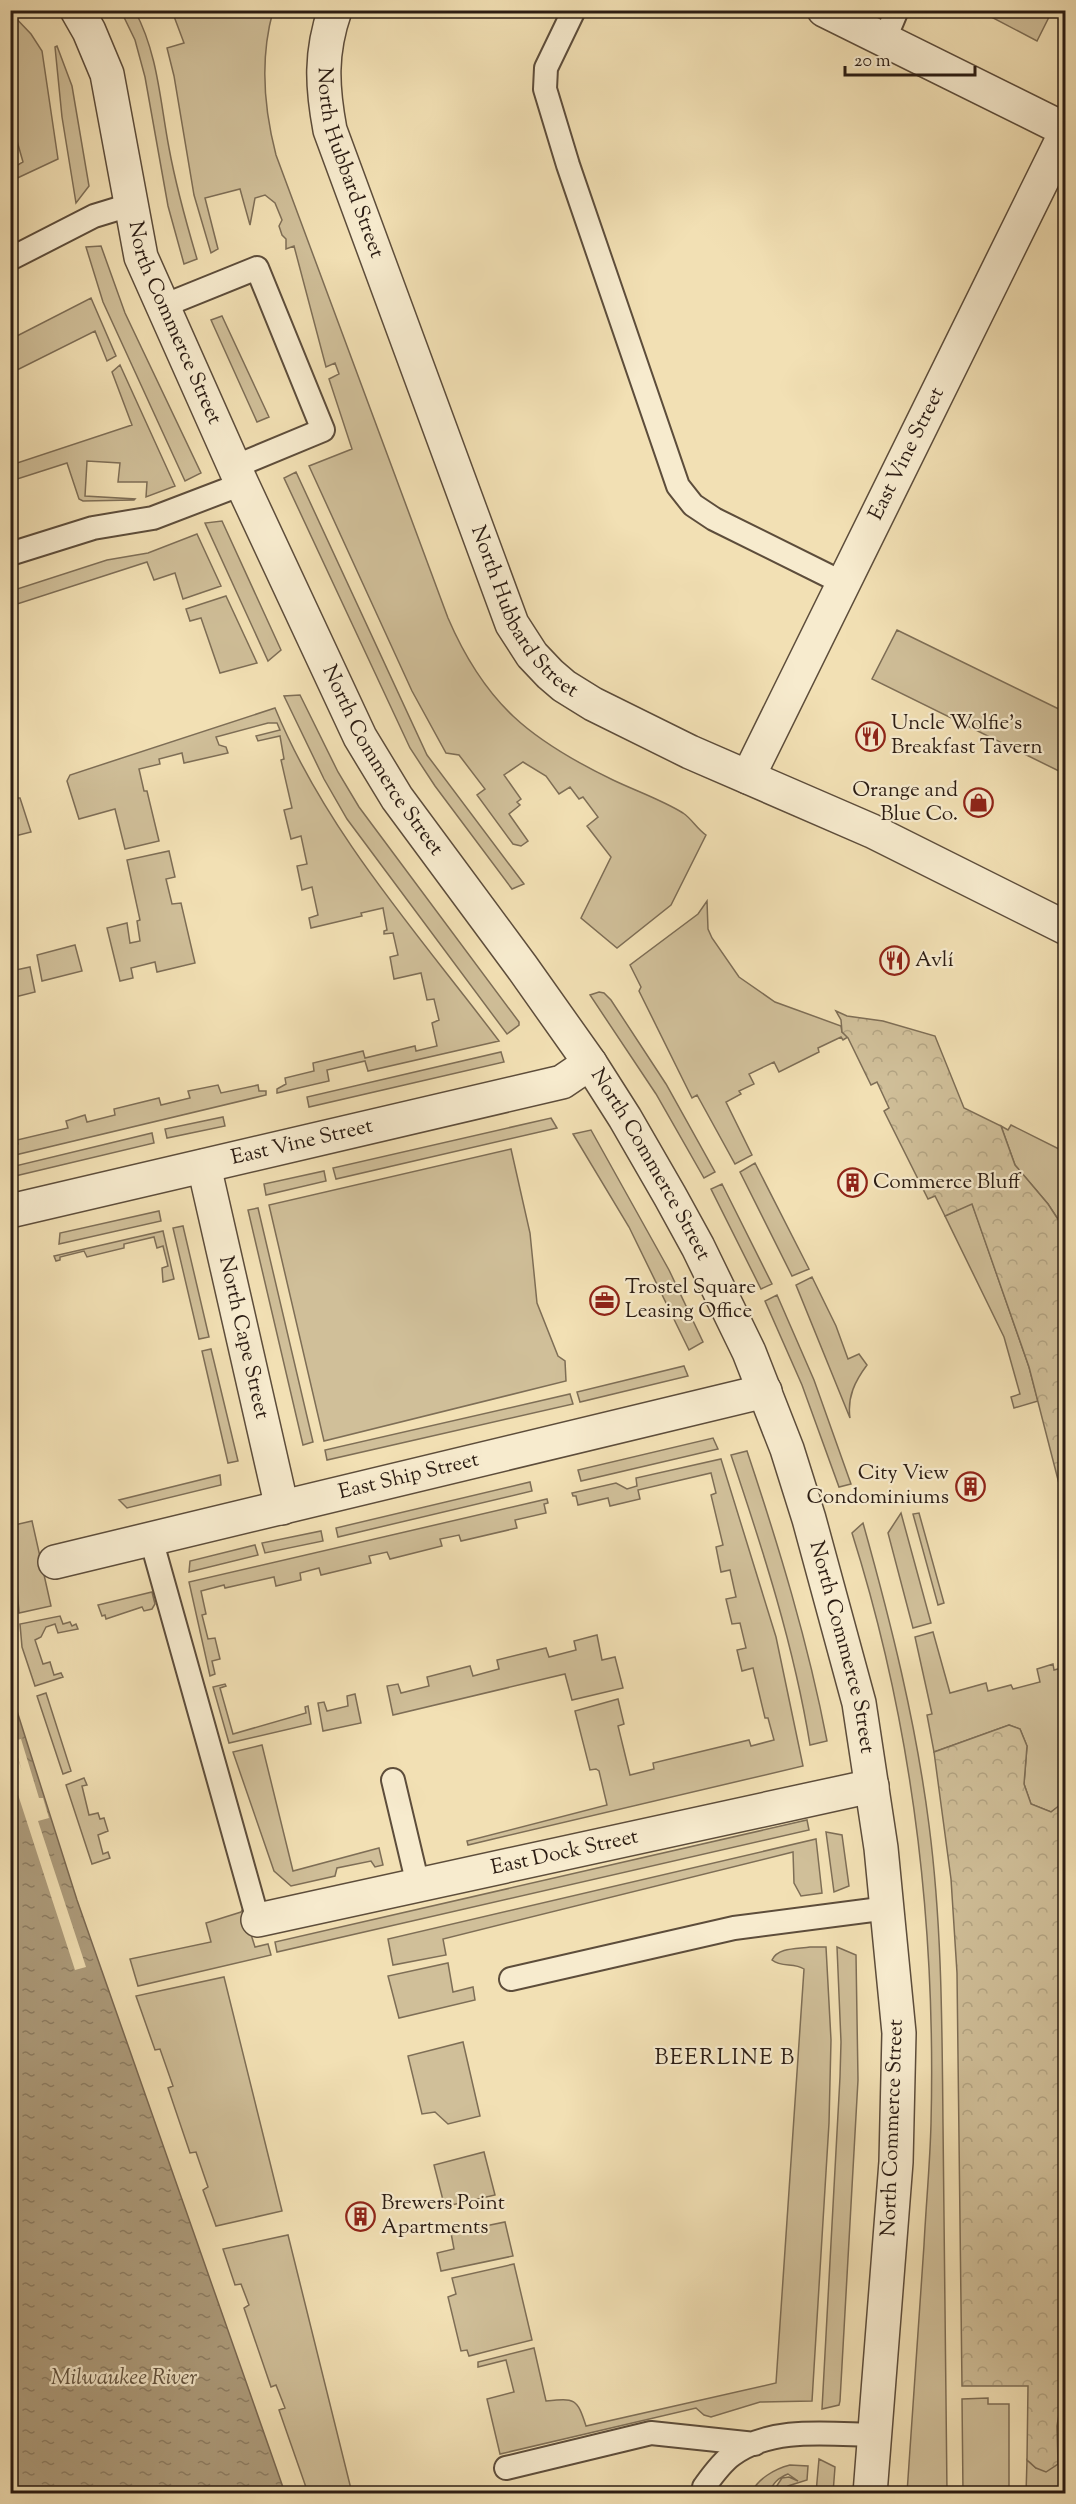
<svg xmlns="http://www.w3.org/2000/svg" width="1076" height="2504" font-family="'Sorts Mill Goudy',serif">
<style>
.grass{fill:#d0bf99;stroke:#7e6e56;stroke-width:1.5}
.forest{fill:url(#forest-crowns);stroke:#7e6e56;stroke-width:1.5}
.water{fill:url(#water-ripples);stroke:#7a6953;stroke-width:1.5}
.pier{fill:#f2e0b4}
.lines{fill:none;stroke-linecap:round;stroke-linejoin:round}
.service-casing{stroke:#5d4d3b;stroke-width:26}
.minor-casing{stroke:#5d4d3b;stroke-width:36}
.service{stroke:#f7ebce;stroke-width:22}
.minor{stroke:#f7ebce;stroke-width:33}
.labels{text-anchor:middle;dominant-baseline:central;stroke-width:4.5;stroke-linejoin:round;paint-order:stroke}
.street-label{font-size:21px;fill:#2b1c13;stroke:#f7ebce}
.poi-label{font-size:21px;fill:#2b1c13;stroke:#f7ebce;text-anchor:start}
.neighbourhood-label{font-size:22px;letter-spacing:1.5px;fill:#2b1c13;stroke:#f7ebce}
.water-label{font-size:22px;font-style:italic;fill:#5f503d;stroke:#f7ebce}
</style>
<defs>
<pattern id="forest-crowns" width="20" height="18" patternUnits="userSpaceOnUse" patternTransform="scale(1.5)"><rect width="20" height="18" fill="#d0bf99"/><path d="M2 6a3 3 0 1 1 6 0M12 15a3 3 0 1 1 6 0" fill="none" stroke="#b3a483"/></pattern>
<pattern id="water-ripples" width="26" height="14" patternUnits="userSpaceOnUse" patternTransform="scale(1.5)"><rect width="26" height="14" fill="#ae9d7d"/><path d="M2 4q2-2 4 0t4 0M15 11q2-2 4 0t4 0" fill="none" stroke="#8e7f65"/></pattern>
</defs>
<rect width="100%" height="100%" fill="#f2e0b4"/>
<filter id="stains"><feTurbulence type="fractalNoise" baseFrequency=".00333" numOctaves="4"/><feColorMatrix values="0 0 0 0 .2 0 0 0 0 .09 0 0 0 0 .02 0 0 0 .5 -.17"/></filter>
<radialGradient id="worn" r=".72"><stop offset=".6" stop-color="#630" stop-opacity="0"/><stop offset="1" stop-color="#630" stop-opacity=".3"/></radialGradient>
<path class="grass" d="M978 10H1052V11L1037 41Z
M121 11H135C158 54 160 101 169 148 176 186 186 222 197 259L184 264 168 206 145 77 135 40Z
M172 11H273C260 58 264 109 276 155L448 618C485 704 530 740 613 780 636 791 662 800 683 813 692 819 697 829 706 835L671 905 617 948 581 918 611 857 587 826 598 817 583 797 579 799 570 787 559 794 546 776 523 762 504 775 521 799 517 802 520 805 509 814 528 841 521 846 513 844 477 795 485 789 459 755 446 753 412 691 309 466 352 449 329 379 339 374 335 363 326 367 294 246 286 249V239L282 235 279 226 282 220 275 203 265 195 255 198 250 225 240 189 205 198 218 249 211 253 194 195 174 76 167 48 184 43Z
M10 12 31 34 42 51 58 159 11 181V169L23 162 11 120Z
M57 46 72 86 89 186 76 203 62 117 55 47Z
M101 246 125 313 201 473 185 481 103 302 86 247Z
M91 298 116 356 107 361 95 331 11 373V339Z
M222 316 269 417 257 422 211 320Z
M120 365 175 486 146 497 147 482H118L120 463 87 461 85 496 135 499 134 500 83 501 79 499 67 463 11 481V465L132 425 112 372Z
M296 472 427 755 524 884 512 889 435 786 410 748 284 478Z
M222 521 281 650 268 661 205 523Z
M197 534 221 586 183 599 175 573 154 580 147 562 11 606V591L107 560 148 553Z
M226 596 257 663 220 673 201 618 190 621 186 609Z
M897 630 1065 712V774L872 679Z
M300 695 338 772 359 807 519 1022V1025L507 1034 347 819 324 779 284 696Z
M275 708C326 832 419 935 499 1041L368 1071 365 1061 327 1070 329 1081 277 1093V1089L286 1084 285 1078 314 1071 313 1063 363 1051 365 1058 415 1046 416 1051 437 1046 432 1023 439 1020 434 999 427 1000 421 973 394 979 390 957 398 955 393 933 384 934V931L387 930 383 908 361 913 362 916 311 928 309 918 318 915 312 887 302 890 297 866 307 864 301 836 291 839 284 810 292 808 281 760 284 759 280 736 258 741 256 736 280 730 277 723H268L216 737 219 745 226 747 228 753 184 763 182 753 159 759 160 764 139 769 144 791H147L159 841 125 849 115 809 79 819 67 781 70 775Z
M11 798H20L31 832 11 837Z
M169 851 175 877 166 879 172 904 181 903 195 963 157 972 155 962 131 968 133 978 120 981 107 928 127 923 130 943 140 941 137 921 140 920 127 860Z
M707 901 708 929 712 938 739 977 775 1002 841 1026 842 1032 848 1037 843 1040 841 1037 818 1048 819 1052 779 1072 774 1062 749 1074 754 1084 739 1091 741 1094 726 1102 752 1155 735 1164 697 1095 692 1098 639 991 641 987 630 965 698 914Z
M75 945 82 971 42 981 37 955Z
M30 967 35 992 11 998V971Z
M599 992 604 993 611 1000 666 1084 715 1172 704 1178 656 1094 590 995Z
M501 1052 504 1062 309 1107 307 1097Z
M218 1085 221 1093 258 1085 259 1091H266V1095L11 1156V1145L18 1144 17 1140 68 1128 66 1121 85 1115 87 1122 115 1115 114 1109 159 1098 161 1105 190 1098 188 1091Z
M223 1117 225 1126 167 1138 165 1129Z
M551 1118 557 1128 336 1179 333 1168Z
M1011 1125 1065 1152V1230L1048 1204 1015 1165 1001 1126 1008 1130Z
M591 1130 669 1270 703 1342 689 1350 629 1227 573 1134Z
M152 1133 154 1143 11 1177V1167Z
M511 1149 530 1233 537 1303 558 1356 565 1361 566 1381 324 1441 269 1205Z
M755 1163 809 1269 792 1276 740 1172Z
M324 1171 326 1181 266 1195 264 1184Z
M722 1184 772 1284 761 1289 711 1189Z
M972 1203 1029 1367 1038 1401 1014 1408 1011 1397 1020 1394 1004 1337 945 1216Z
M258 1208 313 1442 303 1445 248 1210Z
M159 1211 161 1221 59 1244 60 1233Z
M183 1226 209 1337 199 1339 173 1228Z
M163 1231 174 1279 163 1282 162 1268 168 1266 163 1246 157 1248 154 1237 124 1244V1248L87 1257 84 1251 60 1257V1260L56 1261 54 1256Z
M812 1277 836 1326 848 1359 859 1354 867 1365C855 1381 847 1397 850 1418L796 1285Z
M777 1295 814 1380 851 1484 839 1487 802 1385 765 1301Z
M211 1349 238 1461 228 1463 202 1351Z
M684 1366 688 1376 580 1402 577 1392Z
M570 1394 573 1404 327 1460 325 1450Z
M713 1438 718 1449 581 1481 578 1470Z
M747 1451C779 1547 808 1642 827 1741L810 1745C794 1646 763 1550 731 1455Z
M721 1459 776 1637 803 1766 468 1845 467 1841 607 1805 599 1771 596 1769 590 1770 575 1711 618 1699 624 1724 618 1726 630 1775 654 1769 653 1763 749 1740 751 1746 774 1740 768 1718H765L753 1668 742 1671 737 1650 746 1648 740 1623 732 1624 726 1599 736 1597 730 1570 721 1572 716 1547 723 1545 711 1495 716 1493 711 1473 638 1490 640 1499 610 1506 608 1498 578 1505 576 1496H573L572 1493 616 1483 627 1489 637 1486 636 1478Z
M220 1475 221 1485 127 1508 119 1500Z
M530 1482 532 1491 338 1537 336 1528Z
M547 1499 548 1503 544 1504 546 1513 515 1520 517 1528 461 1541 459 1535 440 1539 442 1546 390 1559 387 1552 369 1556 371 1563 321 1575 319 1568 300 1573 301 1580 276 1586 274 1577 225 1588 224 1585 201 1591 206 1614 202 1615 208 1639 215 1638 220 1659 212 1661 215 1674 210 1676 189 1582Z
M901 1513 931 1623 913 1628 888 1533Z
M919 1513 944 1603 938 1605 913 1514Z
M32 1521 51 1606 19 1613 17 1588 11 1562 10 1526Z
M863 1523C891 1623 916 1723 929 1825 942 1925 942 2025 943 2125 944 2248 945 2371 947 2493H907C913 2411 918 2328 924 2245 926 2205 930 2164 931 2124 936 1924 912 1723 852 1533Z
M321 1531 323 1541 265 1553 262 1543Z
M255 1545 258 1555 189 1572 190 1561Z
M152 1592 155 1604 152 1609 144 1611 142 1607 106 1619 105 1615 102 1616 98 1605Z
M60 1616 63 1624 70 1622 72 1626 76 1624 78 1629 58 1633 55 1624 46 1627 41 1637 35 1640 43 1664 50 1662 54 1675 61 1673 63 1677 35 1686 22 1647 20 1624Z
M933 1632 950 1693 986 1683 988 1691 1011 1685 1013 1689 1040 1682 1037 1669 1053 1664 1054 1670 1065 1667 1066 1801 1051 1812 1031 1804 1024 1784 1027 1746 1020 1729 1009 1725 934 1752 927 1715 932 1714 915 1637Z
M597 1635 602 1660 615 1657 623 1688 572 1700 565 1674 393 1715 387 1686 398 1684 401 1693 429 1686 427 1677 470 1666 473 1676 499 1669 497 1660 546 1648 549 1657 576 1650 574 1641Z
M225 1684 226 1686 220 1688 233 1734 306 1713 305 1707 308 1706 311 1724 229 1743 213 1687Z
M46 1693 71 1771 63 1774 37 1696Z
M355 1694 361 1723 323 1731 318 1703 324 1702 327 1711 348 1706 347 1696Z
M262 1745 293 1871 379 1848 383 1865 375 1867 371 1861 337 1868 335 1876 291 1886 274 1871 233 1752Z
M84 1778 87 1785 82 1786 89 1815 98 1813 100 1819 104 1818 108 1831 98 1835 103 1854 108 1852 110 1858 92 1864 66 1785Z
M807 1820 809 1830 277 1952 275 1942Z
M826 1832 842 1835 849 1886 834 1892Z
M816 1839 822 1893 801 1896 794 1883 793 1852 443 1939 446 1955 393 1965 388 1939Z
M243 1909 255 1947 268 1944 271 1955 138 1986 130 1959 211 1942 206 1923 241 1912Z
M810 1947H826L831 2040 829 2123 812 2401 760 2402 711 2417 704 2415 696 2408 500 2454 487 2399 514 2392 506 2360 478 2367V2362L534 2348 546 2401C575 2398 577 2398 586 2426L776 2383 804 1969C794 1962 782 1968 772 1960 778 1947 798 1949 810 1947Z
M837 1947 856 1955 858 2080 840 2401 839 2405 822 2409 840 2077 841 2042Z
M448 1963 453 1992 473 1987 475 2000 399 2018 388 1976Z
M224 1977 282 2211 216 2226 203 2190 208 2187 196 2152 190 2153 168 2088 173 2086 160 2049 155 2050 136 1996Z
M463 2042 480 2116 448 2124 435 2112 422 2114 408 2056Z
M484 2152 495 2195 443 2207 444 2204 434 2165Z
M505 2222 513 2256 441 2271 437 2253 454 2249 451 2233Z
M288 2235 352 2493H308L279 2410 285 2408 276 2385 271 2387 244 2308 249 2305 241 2284 235 2285 223 2249Z
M514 2264 532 2340 469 2356 467 2350 461 2351 448 2297 456 2294 452 2278Z
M988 2398V2404H1009V2493H963L962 2399Z
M1065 2401V2493L1026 2494 1027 2460 1036 2468 1057 2463V2426L1061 2402Z
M819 2459 835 2467 833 2493H816Z
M790 2465 808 2466 807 2480 788 2486 783 2493H772L782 2478 789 2477 798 2481 788 2474C778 2478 773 2483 769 2493H751C758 2479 774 2469 790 2465Z"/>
<path class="forest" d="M836 1011 847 1016 883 1021 935 1036 964 1108 1001 1126 1015 1165 1048 1204 1065 1230V1507L1029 1367 972 1204 945 1216 935 1196 928 1199 884 1111 889 1108 877 1082 871 1085 848 1038 842 1032 841 1020Z
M1009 1725 1020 1729 1027 1746 1024 1784 1031 1804 1051 1812 1065 1801 1066 2401 1061 2402 1057 2426 1058 2464 1046 2472 1036 2468 1027 2460 1028 2386H962L957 1973 951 1879 934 1752Z"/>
<path class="water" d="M10 1689 77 1900 285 2493H11Z"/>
<path class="pier" d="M11 1738 22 1771 13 1741 21 1739 39 1798H43L49 1818 38 1821 86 1967 75 1970 11 1773Z"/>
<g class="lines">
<defs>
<path id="service" d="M574 10 546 68 545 89 568 165 678 486 693 505 714 519 843 583
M884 41 897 10
M10 259 94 216 130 205
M163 306 257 268 323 430 234 467
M10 554 93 528 153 518 242 484
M151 1539 258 1920
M393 1780 418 1885
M511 1979 734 1928 888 1908
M506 2468 651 2433 755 2444
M703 2494 704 2487C712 2476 721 2463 732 2455 772 2426 828 2434 874 2435"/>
<g id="minor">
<path id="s1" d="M77 10 89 31 107 74 141 257 242 484 360 737 397 798 522 967 590 1063 625 1118 670 1196 698 1247 749 1352 787 1449 809 1519 859 1703 881 1848 899 2033 896 2162 870 2494"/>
<path id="s2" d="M335 10C320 53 322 87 330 130L512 624 532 655 550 674 564 686 593 704 690 752 872 831 1066 928"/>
<path d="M824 10 1066 130"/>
<path id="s3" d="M748 777 1066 132"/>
<path id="s4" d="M204 1166 282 1508"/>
<path id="s5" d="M10 1211 562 1082 590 1063"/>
<path id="s6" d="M55 1562 765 1391"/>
<path id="s7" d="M258 1920 872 1786"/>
</g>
</defs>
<use href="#service" class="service-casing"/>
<use href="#minor" class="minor-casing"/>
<use href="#service" class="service"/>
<use href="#minor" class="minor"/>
</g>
<defs>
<symbol id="restaurant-ring" viewBox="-11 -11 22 22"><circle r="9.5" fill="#f7ebce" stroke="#8f2418" stroke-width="1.5"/><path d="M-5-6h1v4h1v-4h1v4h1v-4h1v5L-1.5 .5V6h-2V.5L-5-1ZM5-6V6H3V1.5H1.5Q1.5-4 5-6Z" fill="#8f2418"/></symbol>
<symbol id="shop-ring" viewBox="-11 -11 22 22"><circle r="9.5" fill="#f7ebce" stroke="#8f2418" stroke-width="1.5"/><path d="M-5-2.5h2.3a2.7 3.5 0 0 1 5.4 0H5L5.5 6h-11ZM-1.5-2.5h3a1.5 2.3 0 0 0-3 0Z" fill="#8f2418"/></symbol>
<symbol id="building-ring" viewBox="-11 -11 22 22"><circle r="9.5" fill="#f7ebce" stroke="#8f2418" stroke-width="1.5"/><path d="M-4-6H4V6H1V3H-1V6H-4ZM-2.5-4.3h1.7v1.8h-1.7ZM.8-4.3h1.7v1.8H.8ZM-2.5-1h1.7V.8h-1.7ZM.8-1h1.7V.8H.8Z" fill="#8f2418"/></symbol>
<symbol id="office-ring" viewBox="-11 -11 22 22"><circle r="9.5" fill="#f7ebce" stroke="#8f2418" stroke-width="1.5"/><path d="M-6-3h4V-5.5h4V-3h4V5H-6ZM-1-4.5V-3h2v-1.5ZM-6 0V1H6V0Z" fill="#8f2418"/></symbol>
</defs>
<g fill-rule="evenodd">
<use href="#restaurant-ring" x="854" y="720" width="33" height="33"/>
<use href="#shop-ring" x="962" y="786" width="33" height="33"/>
<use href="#restaurant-ring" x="878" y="944" width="33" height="33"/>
<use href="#building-ring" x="836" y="1166" width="33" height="33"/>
<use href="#office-ring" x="588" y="1284" width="33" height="33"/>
<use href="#building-ring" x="954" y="1470" width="33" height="33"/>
<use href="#building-ring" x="344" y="2200" width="33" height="33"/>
</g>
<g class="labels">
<g class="street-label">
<text stroke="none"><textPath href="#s2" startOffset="158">North Hubbard Street</textPath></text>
<text stroke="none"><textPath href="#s1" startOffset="330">North Commerce Street</textPath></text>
<text stroke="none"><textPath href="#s3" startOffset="360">East Vine Street</textPath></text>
<text stroke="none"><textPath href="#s2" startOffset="644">North Hubbard Street</textPath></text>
<text stroke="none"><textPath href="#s1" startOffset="816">North Commerce Street</textPath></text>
<text stroke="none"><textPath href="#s5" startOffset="300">East Vine Street</textPath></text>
<text stroke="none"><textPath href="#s1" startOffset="1302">North Commerce Street</textPath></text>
<text stroke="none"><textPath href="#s4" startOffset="176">North Cape Street</textPath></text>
<text stroke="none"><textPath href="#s6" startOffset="364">East Ship Street</textPath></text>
<text stroke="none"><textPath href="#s1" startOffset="1824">North Commerce Street</textPath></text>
<text stroke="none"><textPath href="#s7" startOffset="314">East Dock Street</textPath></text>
<text transform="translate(893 2128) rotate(-88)">North Commerce Street</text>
</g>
<g class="poi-label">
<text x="891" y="724">Uncle Wolfie's<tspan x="891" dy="24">Breakfast Tavern</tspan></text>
<text x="958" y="791" text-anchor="end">Orange and<tspan x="958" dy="24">Blue Co.</tspan></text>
<text x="915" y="961">Avlí</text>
<text x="873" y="1183">Commerce Bluff</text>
<text x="625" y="1288">Trostel Square<tspan x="625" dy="24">Leasing Office</tspan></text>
<text x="949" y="1474" text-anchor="end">City View<tspan x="949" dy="24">Condominiums</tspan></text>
<text x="381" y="2204">Brewers Point<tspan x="381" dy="24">Apartments</tspan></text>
</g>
<g class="neighbourhood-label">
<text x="725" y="2059">BEERLINE B</text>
</g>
<g class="water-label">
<text x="124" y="2379">Milwaukee River</text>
</g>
</g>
<rect width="1076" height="2504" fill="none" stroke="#f2e0b4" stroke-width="36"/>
<rect x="12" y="12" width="1052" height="2480" fill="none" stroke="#2b1c13" stroke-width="3"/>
<rect x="18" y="18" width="1040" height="2468" fill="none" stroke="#2b1c13" stroke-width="1.5"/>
<path d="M845 66v9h130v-9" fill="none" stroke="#2b1c13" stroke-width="3"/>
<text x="854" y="66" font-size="18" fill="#2b1c13" stroke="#f7ebce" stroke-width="4.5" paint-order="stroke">20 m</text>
<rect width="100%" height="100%" filter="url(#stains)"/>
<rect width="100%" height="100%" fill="url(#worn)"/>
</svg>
